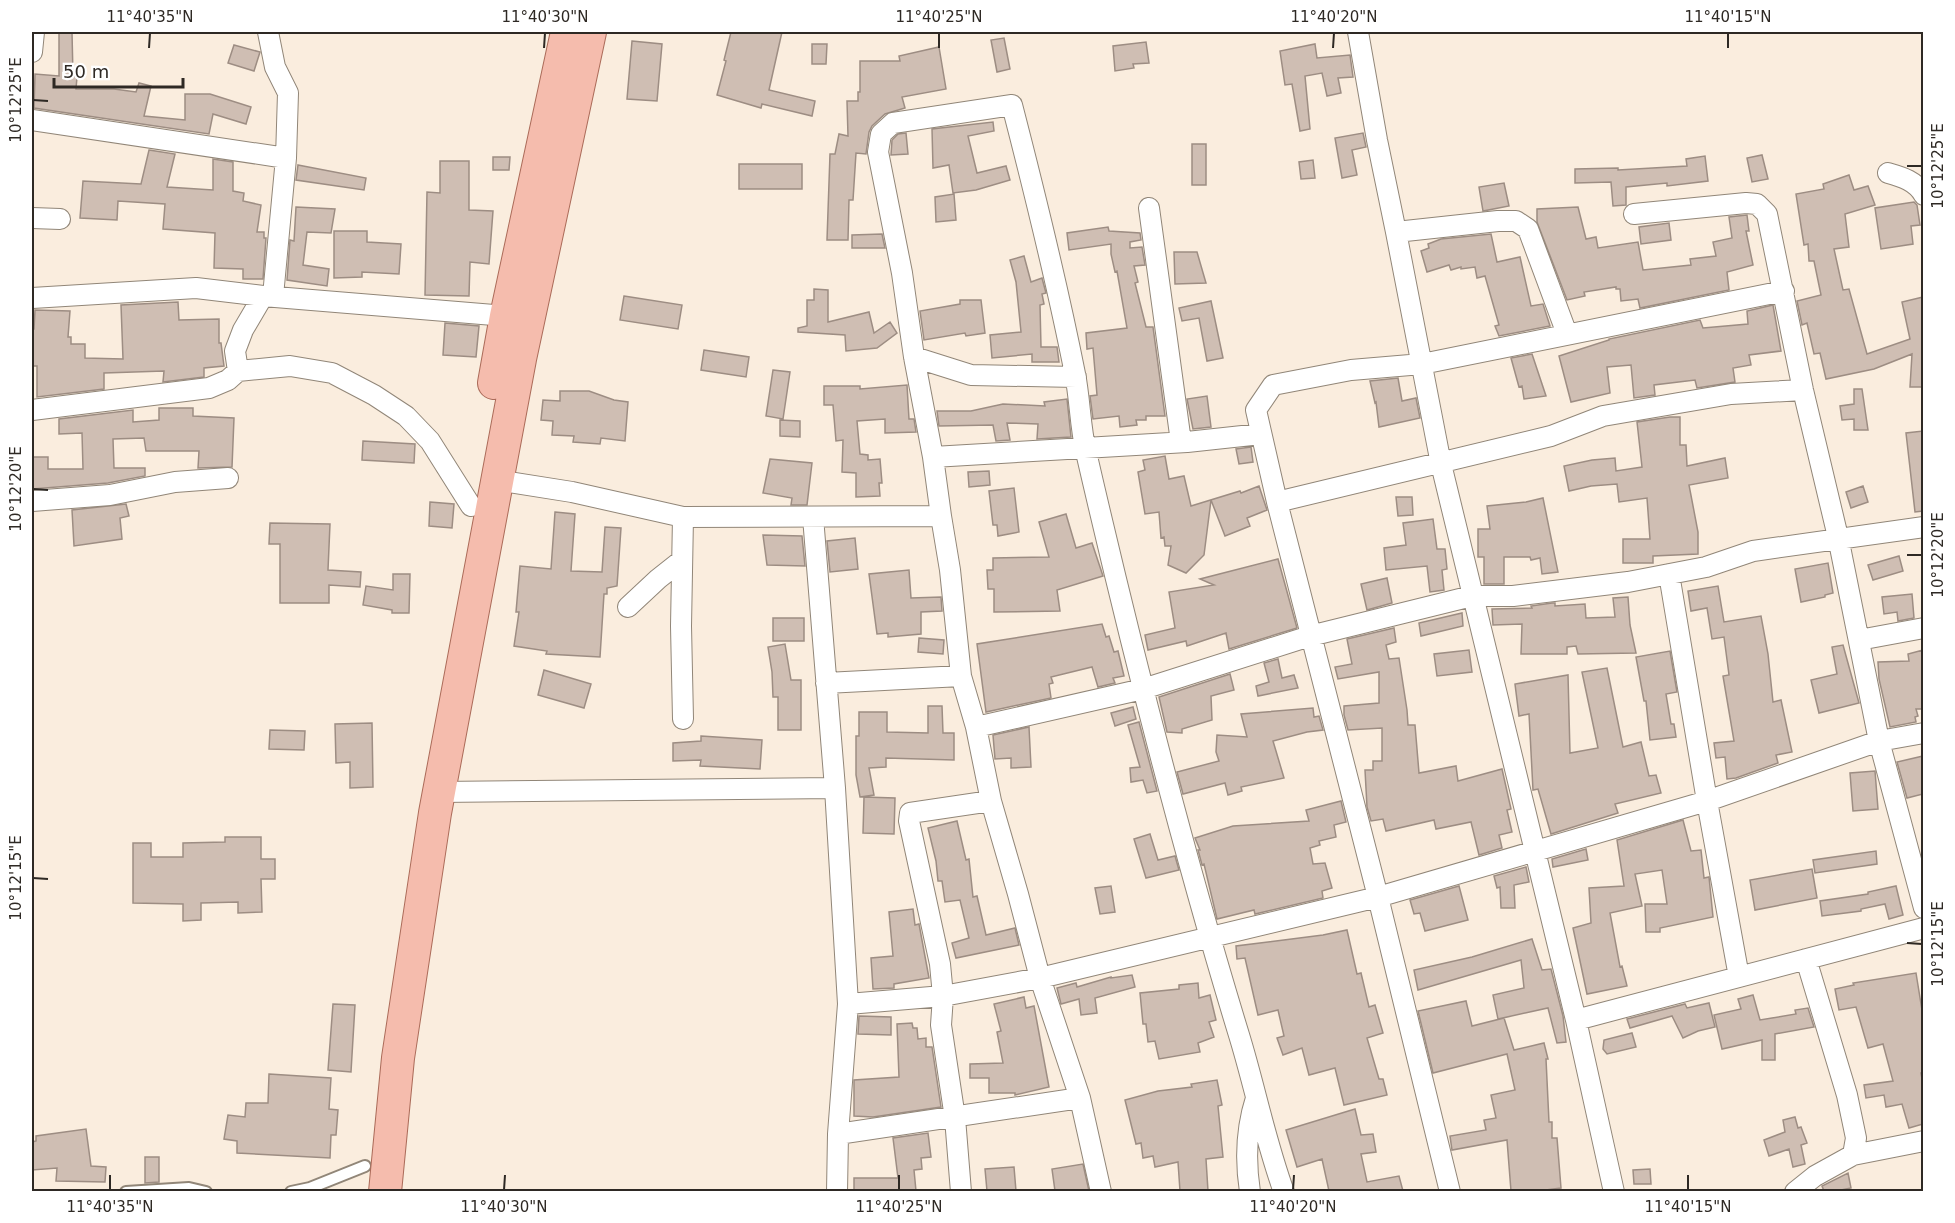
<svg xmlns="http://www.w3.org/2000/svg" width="1955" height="1223" font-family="'DejaVu Sans',sans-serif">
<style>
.building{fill:#cfbeb3;stroke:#9d8d83;stroke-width:1.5}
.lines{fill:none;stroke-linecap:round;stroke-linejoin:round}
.service-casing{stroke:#918678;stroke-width:14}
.minor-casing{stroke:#918678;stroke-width:22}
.primary-casing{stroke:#ab6b59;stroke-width:34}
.service{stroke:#fff;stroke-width:10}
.minor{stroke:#fff;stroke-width:20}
.primary{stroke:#f5bcad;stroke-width:32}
.ticks{fill:none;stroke:#2e2924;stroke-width:2}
.neatline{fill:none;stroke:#2e2924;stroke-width:2}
.ticks-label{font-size:15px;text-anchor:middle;fill:#2e2924}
</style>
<rect width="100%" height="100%" fill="#faedde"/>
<path class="building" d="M59 32H72L73 76 77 77 76 89H114L136 92 139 83 151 86 144 116 185 120V94H210L251 107 246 124 213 114 209 134 34 108 35 74 59 76Z
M731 32H782L769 90 815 101 812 116 762 104 761 108 717 95 726 61 724 60Z
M1004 38 1010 69 997 72 991 40Z
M632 41 662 44 657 101 627 99Z
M1146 42 1149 63 1133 64 1134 68 1115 71 1113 46Z
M812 44H827L826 64H812Z
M1315 44 1317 58 1350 55 1353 77 1338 78 1341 93 1327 96 1322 73 1305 76 1310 129 1300 131 1292 84 1285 85 1280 51Z
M234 45 260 52 254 71 228 63Z
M939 47 946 89 902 97 905 108 885 114 872 126 869 132 866 154 856 153 853 200H849L848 240H827L830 154H835L839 134 848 136 847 101H858V92H860V61H900L899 56Z
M993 122 994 131 968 136 977 173 1006 166 1010 180 976 190 953 193 949 165 933 168 932 129Z
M906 133 908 154 891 155 892 140 898 134Z
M1363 133 1366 147 1352 150 1357 175 1342 178 1335 138Z
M1192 144H1206V185H1192Z
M149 150 175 154 167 187 213 190V159L233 162V191L244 193 243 201 261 205 257 232H264V238H266L263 279H243V269L214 268 215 233 163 229 165 204 118 201 117 220 80 218 83 181 141 184Z
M1762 155 1768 179 1752 182 1747 158Z
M1705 156 1708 181 1667 186V183L1626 187V205L1613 206 1611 182 1575 183V169L1618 168V170L1687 166 1686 159Z
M493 157H510L509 170H493Z
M1313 160 1315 178 1301 179 1299 162Z
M440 161H469V210L493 211 489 264 470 262 469 296 425 295 427 192 440 193Z
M739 164H802V189H739Z
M298 165 366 178 364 190 296 180Z
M1849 175 1854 190 1868 186 1875 205 1845 214 1849 247 1834 249 1843 290 1849 289 1867 354 1910 339 1902 302 1923 297V387H1910L1912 354 1874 369 1826 379 1820 353 1814 354 1807 323 1802 325 1797 301 1821 295 1814 261H1809L1808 244 1804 245 1796 194 1824 189 1823 184Z
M1504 183 1509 206 1483 211 1479 187Z
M954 194 956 220 936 222 935 197Z
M1914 202 1917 205 1920 225 1911 226 1913 244 1881 249 1875 208Z
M296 207 335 209 331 233 307 232 303 265 329 269 327 286 287 280 290 240 294 241Z
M1578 207 1586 239 1596 237 1598 248 1638 242 1643 270 1691 265 1690 259 1716 256 1713 242 1732 238 1729 217 1747 215 1749 231H1746L1753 265 1727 272 1729 290 1640 308 1638 299 1621 301 1620 289H1616V287L1584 292 1585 296 1567 300 1537 222V209Z
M1669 223 1671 240 1641 244 1639 227Z
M1108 227 1109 231 1140 233 1141 240 1130 242V248L1142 247 1145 265 1134 266 1138 282 1135 283 1146 327H1153L1165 416H1146V420H1136L1137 425 1120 427 1119 416 1093 419 1090 396 1097 395 1093 348 1087 349 1086 333 1127 328 1117 271 1115 272 1111 254V244L1069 250 1067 233Z
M334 231H367V242L401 244 399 274 362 272V277L334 278Z
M882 234 885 248H852V235Z
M1491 234 1497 262 1520 257 1531 306 1543 304 1550 326 1499 336 1495 326 1499 325 1485 276 1477 278 1475 267 1461 269V267L1451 270 1449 265 1427 272 1421 251 1429 248 1428 244 1441 239Z
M1174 252H1197L1206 283 1175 284Z
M1024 256 1031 282 1042 278 1046 293 1042 294 1044 304 1040 305 1041 347H1057L1059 362H1032V354L992 358 990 335 1021 332 1016 282 1010 260Z
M814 289 828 290V322L869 312 874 333 890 322 897 333 877 348 846 351 845 335 798 332V328L807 326V300H814Z
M624 296 682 305 678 329 620 320Z
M960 300H981L985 333 966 336 965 333 924 340 920 311 960 304Z
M1211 301 1223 358 1207 361 1199 318 1182 321 1179 308Z
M178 302 179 320 219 319V343H221L224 366 204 368V377L163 382 164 371 104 373V389L37 397V366H32V329H34L35 310 70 311 68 337H71V344H85V358L123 359 121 305Z
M1773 305 1781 351 1749 355 1751 365 1733 368 1735 382 1697 388 1695 380 1654 385 1655 395 1634 398 1631 365 1607 367 1610 393 1571 402 1559 356 1609 340V339L1700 320 1703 328 1748 324 1747 311Z
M445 323 479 326 476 357 443 355Z
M704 350 749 357 746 377 701 370Z
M1532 354 1546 396 1524 399 1522 386 1519 387 1511 358Z
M773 370 790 372 783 419 766 416Z
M1398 378 1402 401 1416 398 1420 418 1379 427 1376 402 1375 403 1370 381Z
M907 385 909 419H914L916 432 885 433V419L857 421 860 454 868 455V460L880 459 882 483H879L880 496 856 497V473L842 472 843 440 836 441 833 405H824V386H860V389Z
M1854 389H1862L1868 430H1854V419L1842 420 1840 406 1854 404Z
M560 391H589L614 400 628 402 625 441 601 438 600 444 573 442 574 436 552 435 553 421 541 420 543 400 560 401Z
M1207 396 1211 427 1193 429 1187 399Z
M1067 399 1071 437 1037 439 1038 424 1007 423 1010 440 996 441 993 425 939 426 937 411H971L1003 404 1045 406 1044 402Z
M159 408H193V416L234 418 232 467 198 468 199 451H146L144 438 113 439 114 468H145V476L108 483 32 489V457H48V469H83L82 433 59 434V419L133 410V422L159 420Z
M1670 417H1680V445H1686L1687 466 1725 458 1728 478 1689 485 1698 532V554L1653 556V563H1623V539H1650L1647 498 1619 502 1617 484 1591 486 1569 491 1564 466 1592 460 1615 458 1616 471 1642 467 1637 422Z
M780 420 800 421V437L780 436Z
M1923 431V511L1915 512 1906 433Z
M363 441 415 444 414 463 362 460Z
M1251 447 1253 462 1239 464 1236 449Z
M1165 456 1169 479 1184 476 1191 506 1240 491 1241 493 1259 486 1267 510 1247 518 1250 526 1225 536 1211 500 1204 555 1186 573 1168 565 1171 546H1165L1164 537 1161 538 1159 512 1145 514 1138 472 1145 470 1143 460Z
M770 459 812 463 807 505H791L792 498 763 493Z
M989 471 990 485 969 487 968 472Z
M1863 486 1868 502 1851 508 1846 492Z
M1014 488 1019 532 998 536 997 525H993L989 491Z
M1396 497H1412L1413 515 1398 516Z
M1543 498 1558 572 1542 574 1540 558 1531 560 1530 557H1504V584H1484V557H1478V529H1490L1487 506 1526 502Z
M430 502 454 504 452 528 429 526Z
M126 504 129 516 120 518 122 539 74 546 72 510Z
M555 512 575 514 571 571 602 572 605 527 621 528 617 586 607 588V594H604L600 657 546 654 547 651 514 646 519 612H516L520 566 551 569Z
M1066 514 1076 548 1092 543 1103 576 1057 590 1060 611 994 612V589H988L987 570H993V558L1049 557 1039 522Z
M1433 519 1437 549H1445L1447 569 1442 570 1444 590 1430 592 1427 566 1386 570 1384 548 1406 545 1403 523Z
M270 523 330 524 328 570 361 572 360 587 329 585V603H280V544H269Z
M763 535 802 536 805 566 767 565Z
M855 538 858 569 830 572 827 541Z
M1899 556 1903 571 1873 580 1868 565Z
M1278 559 1297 628 1229 649 1226 633 1187 646 1186 641 1148 650 1145 635 1175 628 1169 592 1214 585 1200 579Z
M1828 563 1833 593 1825 595V597L1801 602 1795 569Z
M909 570 911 598 941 597 942 611 921 612V634L888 637V633L877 634 869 574Z
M393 574H410L409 613H392V610L363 605 366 586 393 590Z
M1387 578 1392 603 1367 610 1361 584Z
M1718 586 1724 622 1761 616 1768 654 1773 702 1781 700 1792 752 1776 755 1778 763 1736 778 1727 779 1725 757 1716 758 1714 743 1734 741 1723 676 1729 675 1724 637 1712 639 1707 608 1691 611 1688 591Z
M1912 594 1914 618 1898 621 1897 612 1884 614 1882 597Z
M1628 597 1630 625 1636 653 1578 654 1576 646 1567 647V654H1521L1522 624 1493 625 1492 609 1532 608 1531 606 1552 603H1555V606L1585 604 1586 618 1615 617 1613 598Z
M1462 613 1463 626 1421 636 1419 623Z
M773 618H804V641H773Z
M1102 624 1106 637 1109 636 1114 652 1118 651 1124 676 1113 678 1115 683 1098 687 1092 667 1051 677 1053 683 1049 684 1051 698 986 712 977 644Z
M1394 628 1396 642 1386 645 1389 659 1399 658 1407 710 1408 725H1415L1419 773 1456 766 1458 781 1502 769 1511 809 1507 810 1512 832 1499 835 1502 848 1479 855 1471 822 1436 829 1434 820 1386 831 1383 819 1371 821 1367 807 1365 770H1373V761H1382V728L1348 730 1344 715V706L1379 703V672L1338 679 1335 667 1352 664 1347 639Z
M919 638 944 640 943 654 918 652Z
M785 644 791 680H801V730H778V697H773L772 672 768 647Z
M1843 645 1859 703 1819 713 1811 680 1837 674 1832 647Z
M1469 650 1472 672 1437 676 1434 654Z
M1923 650V709H1916L1918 716 1915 717 1916 722 1890 727 1879 679 1878 662 1909 661 1908 654Z
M1670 651 1677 692 1666 694 1671 724H1674L1676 737 1650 740 1646 701H1644L1636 657Z
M1278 659 1282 678 1294 675 1298 688 1258 696 1256 686 1269 682 1264 663Z
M1607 668 1623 747 1641 742 1649 776 1656 775 1661 793 1615 804 1618 813 1551 834 1538 789 1533 790 1529 714 1519 716 1515 684 1568 675 1570 753 1598 748 1582 672Z
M544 670 591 684 584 708 538 695Z
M1230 674 1234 690 1211 696 1212 720 1182 729V733L1167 732 1159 697Z
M928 706H942L943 733H954V760L886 758V767L869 768 874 795 860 797 856 775V736H859V712H887V732L928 733Z
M1133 707 1136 719 1115 726 1111 713Z
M1313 708 1314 717 1319 716 1323 730 1307 732 1273 741 1284 778 1241 787 1242 791 1228 795 1225 783 1183 794 1177 772 1219 761 1216 752 1217 735 1247 737 1241 714Z
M1139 722 1157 791 1147 793 1143 780 1131 782 1130 768 1140 767 1128 725Z
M372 723 373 787 350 788V762L336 763 335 724Z
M1029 727 1031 767 1011 768V758L995 759 993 735Z
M270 730 305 731 304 750 269 749Z
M701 736 762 740 760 769 700 766 701 760 673 761V743L701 741Z
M1923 756V794L1907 798 1897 762Z
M1875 771 1878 809 1853 811 1850 773Z
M864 797 895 798 894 834 863 833Z
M1341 801 1346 822 1334 825 1336 837 1319 841 1320 845 1310 848 1313 864 1325 863 1332 888 1322 891 1323 898 1255 914 1254 910 1217 919 1204 864 1202 865 1198 850H1200L1195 838 1233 826 1309 821 1306 810Z
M1683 820 1691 851 1701 850 1704 878 1709 877 1713 917 1660 928V932H1646L1645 904H1667L1662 870 1635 874 1642 906 1610 913 1620 967 1622 966 1627 986 1587 994 1573 928 1591 923 1589 888 1624 886 1617 840Z
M957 821 966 860 969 859 973 897 977 896 986 935 1015 928 1019 945 956 958 952 943 969 938 960 900 945 902 942 881H938L936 861 928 828Z
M1150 834 1158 860 1175 856 1179 870 1146 878 1134 839Z
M225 837H261V859H275V879H261L262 912 238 913V902L201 903V920L183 921V904L133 903V843H151V857H183V843L225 842Z
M1586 849 1588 860 1553 867 1552 859Z
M1876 851 1877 864 1815 873 1813 860Z
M1526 867 1529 882 1514 885 1515 908H1501L1500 887 1497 888 1494 876Z
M1812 869 1817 898 1755 910 1750 880Z
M1111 886 1115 912 1100 914 1095 888Z
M1459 886 1468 920 1425 931 1420 913 1414 914 1410 900Z
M1896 886 1903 915 1889 919 1885 904 1861 909V911L1822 916 1820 901 1868 894V892Z
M913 909 915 925 919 924 929 978 894 984V988L873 989 871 958 893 956 889 912Z
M1347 930 1357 974 1361 973 1369 1007 1375 1005 1383 1033 1367 1038 1379 1079H1383L1387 1095 1344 1105 1335 1068 1309 1075 1302 1048 1283 1055 1277 1038 1284 1036 1278 1010 1258 1015 1245 958 1237 959 1236 946 1323 935Z
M1532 939 1542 970 1551 969 1563 1016 1566 1042 1557 1043 1548 1008 1498 1019 1493 995 1524 988 1521 960 1418 990 1414 970 1472 957Z
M1916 973 1922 1010H1923V1072L1921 1073 1923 1085V1124L1909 1128 1902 1104 1886 1107 1884 1095 1866 1098 1864 1085 1893 1081 1883 1044 1868 1048 1856 1007 1839 1010 1835 989 1854 985 1853 983Z
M1132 975 1135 987 1095 998 1097 1013 1081 1015 1079 999 1061 1004 1057 988 1076 983 1077 987 1111 977V978Z
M1198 983 1199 998 1210 995 1216 1020 1209 1022 1214 1037 1198 1043 1200 1052 1159 1059 1155 1041 1148 1042 1146 1024H1143L1140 993 1179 989V985Z
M1753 995 1760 1020 1796 1014 1795 1010 1808 1008 1814 1027 1775 1034V1060H1762V1040L1722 1049 1714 1015 1741 1009 1738 999Z
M1024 997 1026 1008 1034 1006 1049 1087 1015 1095V1093H989V1078H970V1064L1003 1063 997 1032 1001 1031 994 1004Z
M1466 1001 1472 1026 1504 1018 1514 1050 1544 1043 1548 1059H1546L1549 1122H1552V1138H1557L1561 1188 1538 1191H1511L1507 1140 1452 1150 1450 1136 1486 1130 1484 1120 1496 1118 1491 1095 1515 1090 1507 1054 1433 1073 1418 1011Z
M1709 1003 1715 1027 1698 1031 1683 1038 1672 1016 1630 1028 1627 1019 1685 1004 1687 1008Z
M333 1004 355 1005 351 1072 328 1070Z
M859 1016 891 1017V1035L858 1034Z
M912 1023 913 1028H917L918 1039 926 1038V1047H932L941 1107 873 1117 854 1116V1080L899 1077 897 1024Z
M1632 1033 1636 1047 1607 1054 1603 1049 1604 1040Z
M269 1074 331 1078 329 1109 338 1110 336 1135H331L330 1158 237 1153V1141L224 1139 228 1115 245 1117 246 1103H268Z
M1217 1080 1222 1105 1218 1106 1223 1157 1206 1159 1208 1191H1180L1178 1162 1155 1167 1153 1156 1143 1158 1141 1143 1136 1144 1125 1100 1158 1091 1192 1087 1191 1084Z
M1355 1109 1361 1135 1373 1134 1376 1152 1361 1154 1367 1182 1399 1176 1403 1191H1329L1322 1159 1297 1167 1286 1130Z
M1795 1117 1798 1128 1801 1127 1807 1143 1801 1145 1805 1164 1793 1167 1789 1149 1769 1156 1764 1140 1785 1132 1783 1120Z
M86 1129 91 1166 106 1167 105 1182 56 1181 57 1168 32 1170V1142L36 1141V1136Z
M928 1133 931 1157 921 1158 922 1169 914 1170 916 1191H854V1178H898L893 1138Z
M145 1157H159V1182L145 1183Z
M1083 1164 1089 1191H1055L1052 1169Z
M1014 1167 1016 1191H987L985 1169Z
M1650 1169 1651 1184H1634L1633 1170Z
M1848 1173 1851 1188 1836 1191H1824L1822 1186Z"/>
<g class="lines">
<defs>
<path id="service" d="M126 1192 189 1188 206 1192
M291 1192 310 1188 365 1166"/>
<path id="minor" d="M268 32 275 67 288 93 286 158 273 296
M1358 32 1377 140 1396 232 1441 464 1576 1020 1614 1192
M32 52 34 32
M32 120 286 158
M1888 173C1902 177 1916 181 1924 195
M1149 208 1181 442
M1634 214 1746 203 1757 204 1767 214 1803 390 1838 537 1879 741 1924 908
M32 218 60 219
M1396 232 1498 221H1516L1528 229 1567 334
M32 298 196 288 263 296 506 316
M914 357 971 375 1076 377
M238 371 235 351 243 330 263 296
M32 410 209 388 228 380 238 371 290 366 332 373 374 395 406 416 430 441 471 506
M933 457 1187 442 1261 434
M496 480 572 492 683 517 941 516 933 457 914 357 902 273 878 152 881 134 893 123 1012 105C1035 194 1057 283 1075 374 1080 399 1080 426 1086 452 1131 647 1180 842 1239 1035 1255 1087 1265 1140 1284 1192
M32 501 110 495 175 482 228 478
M1277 502 1551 436 1603 416 1731 394 1803 390
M941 516 950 570 961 676
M683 517 681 626 683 719
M813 517 835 788 848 1004 838 1134 837 1192
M1669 574 1707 801 1739 977
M628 607 658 579 682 560
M1859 640 1924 628
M826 683 961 676 976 727 1143 689 1310 636 1472 596H1513L1628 582 1706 567 1753 551 1924 527
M976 727 991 801 1018 894 1040 978 1080 1098 1101 1192
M439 792 835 788
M848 1004 943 996 1040 978 1378 897 1707 801 1879 741 1924 733
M1576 1020 1924 928
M838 1134 1080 1098
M1853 1155 1924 1141
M961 1192 955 1118 941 1025 943 996 940 964 909 821 910 813 991 801
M1250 1192C1245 1160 1246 1129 1256 1098
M1450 1192 1378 897 1277 502 1256 410 1273 385 1351 370 1422 364 1784 291
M1795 1192 1815 1176 1853 1155 1856 1138 1847 1095 1806 959"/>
<path id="primary" d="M494 383 506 316 567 32
M385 1192 398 1058 435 813 520 359 590 32"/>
</defs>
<use href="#service" class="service-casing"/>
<use href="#minor" class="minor-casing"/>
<use href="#primary" class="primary-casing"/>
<use href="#service" class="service"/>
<use href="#minor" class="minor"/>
<use href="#primary" class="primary"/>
</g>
<path class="ticks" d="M149 48 150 33M544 48 545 33M939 48V33M1333 48 1334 33M1728 48V33M33 100 48 101M1907 166H1922M33 489 48 490M1907 555H1922M33 878 48 879M1907 943 1922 944M110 1190V1175M504 1190 505 1175M899 1190V1175M1293 1190 1294 1175M1688 1190V1175"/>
<rect width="1955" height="1223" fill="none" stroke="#ffffff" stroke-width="66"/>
<path d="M54 78v9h129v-9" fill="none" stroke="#2e2924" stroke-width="3"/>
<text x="63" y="78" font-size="18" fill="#2e2924" stroke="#ffffff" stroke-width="4.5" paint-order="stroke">50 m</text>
<rect x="33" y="33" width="1889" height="1157" class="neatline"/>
<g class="ticks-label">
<text x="150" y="22">11°40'35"N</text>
<text x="545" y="22">11°40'30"N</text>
<text x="939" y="22">11°40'25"N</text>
<text x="1334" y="22">11°40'20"N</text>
<text x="1728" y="22">11°40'15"N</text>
<text transform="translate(16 100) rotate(-90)" y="5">10°12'25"E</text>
<text transform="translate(1938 166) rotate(-90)" y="5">10°12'25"E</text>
<text transform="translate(16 489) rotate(-90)" y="5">10°12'20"E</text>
<text transform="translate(1938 555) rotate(-90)" y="5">10°12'20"E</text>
<text transform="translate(16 878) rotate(-90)" y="5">10°12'15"E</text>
<text transform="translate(1938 944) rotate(-90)" y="5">10°12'15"E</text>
<text x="110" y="1212">11°40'35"N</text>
<text x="504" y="1212">11°40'30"N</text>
<text x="899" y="1212">11°40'25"N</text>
<text x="1293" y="1212">11°40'20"N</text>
<text x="1688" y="1212">11°40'15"N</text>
</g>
</svg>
